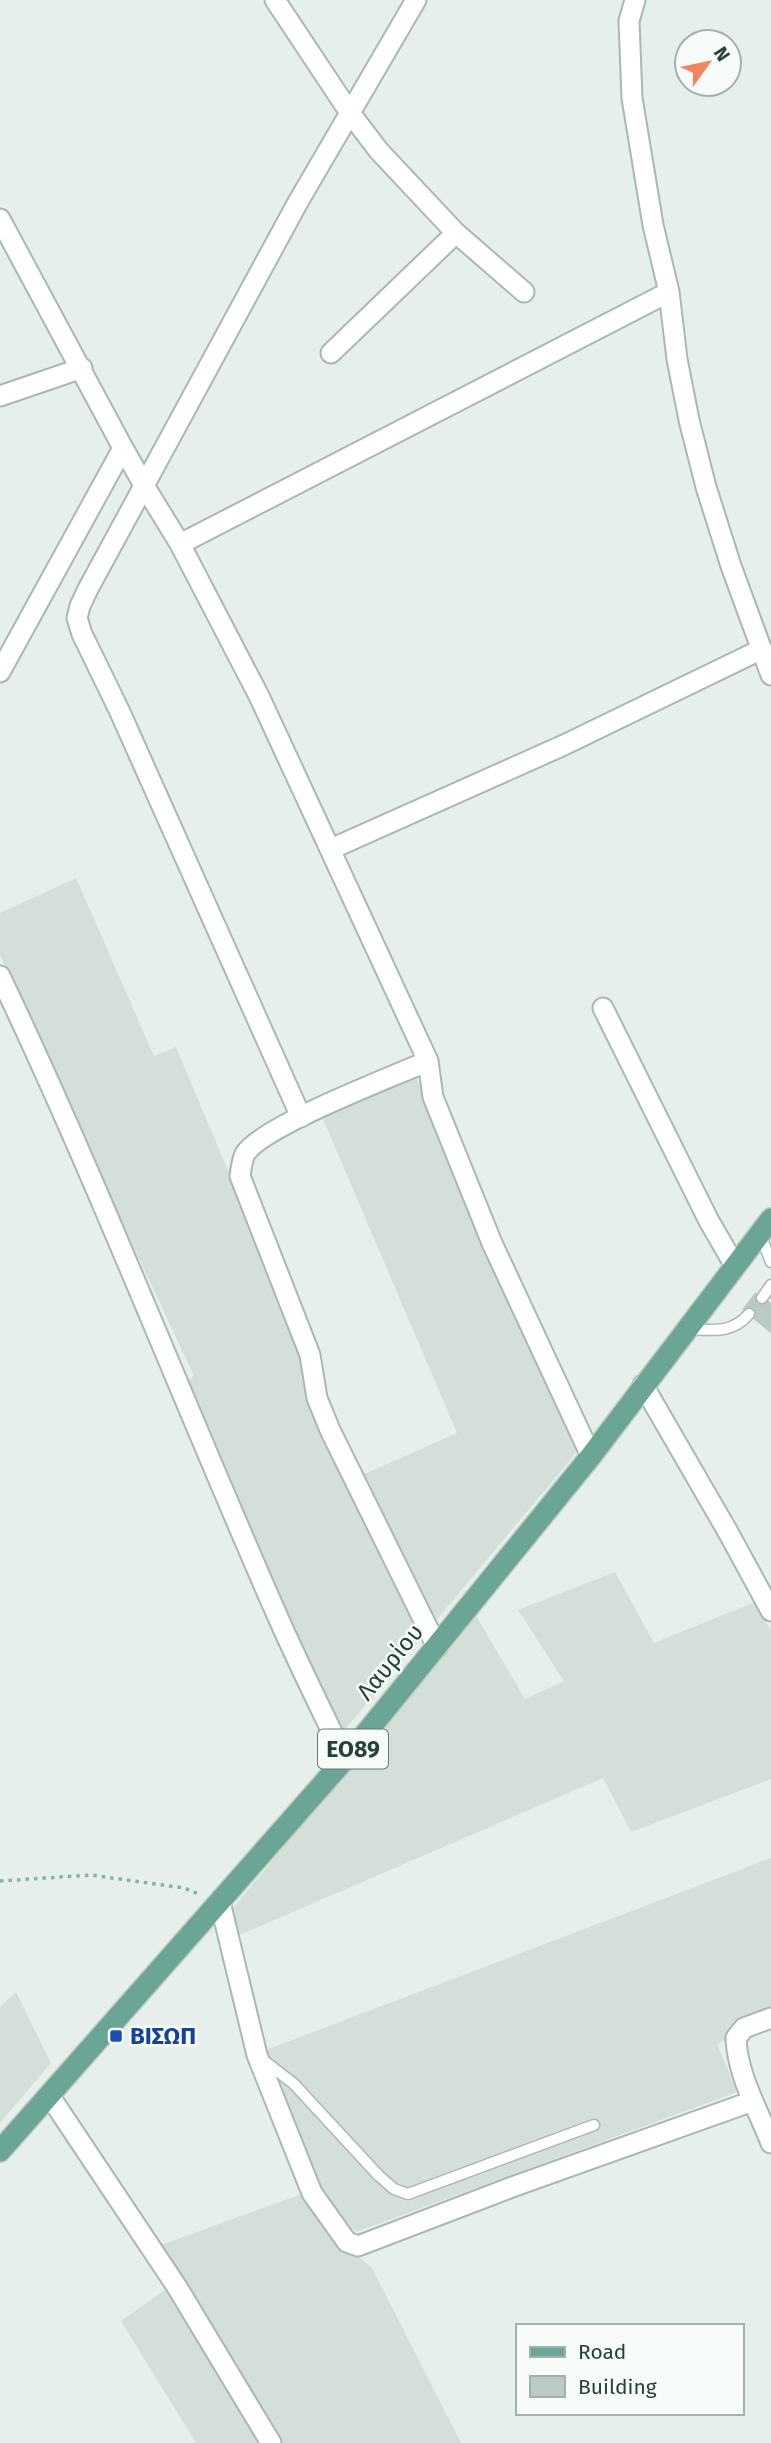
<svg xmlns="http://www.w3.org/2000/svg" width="771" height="2443" font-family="'Fira Sans',sans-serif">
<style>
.built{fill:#d4dfda}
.building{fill:#bbcac4;stroke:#b8c9c2;stroke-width:2}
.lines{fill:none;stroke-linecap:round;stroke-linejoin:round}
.lane-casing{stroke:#a8b8b2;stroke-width:13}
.street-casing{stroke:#a8b8b2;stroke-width:23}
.primary-casing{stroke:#c2cac8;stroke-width:24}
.path{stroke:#86b3a5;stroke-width:3.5;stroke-dasharray:3.5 5;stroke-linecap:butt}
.lane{stroke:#fff;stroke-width:10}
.street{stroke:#fff;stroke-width:19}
.primary{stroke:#6aa596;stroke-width:21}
.transit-dot{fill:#1a4fb4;stroke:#f7fbf9;stroke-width:2.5}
.labels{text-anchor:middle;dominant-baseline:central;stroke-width:5;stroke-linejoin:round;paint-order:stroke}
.shield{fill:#f7fbf9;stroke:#637a73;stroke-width:2}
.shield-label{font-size:23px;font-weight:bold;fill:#24423a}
.street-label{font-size:24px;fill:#24423a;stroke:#f7fbf9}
.transit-label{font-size:24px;font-weight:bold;fill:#164399;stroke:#f7fbf9;text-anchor:start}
</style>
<rect width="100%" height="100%" fill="#e6efeb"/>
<path class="built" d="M76 878 154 1056 176 1047 306 1356 349 1481 457 1433 320 1112 414 1073 581 1447 342 1733 186 1382 194 1376 61 1091 0 955V913Z
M615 1572 654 1643 755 1602 771 1631V1779L631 1832 603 1778 230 1939 225 1918 475 1614 525 1699 564 1681 518 1610Z
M771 1858V2022L717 2044 737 2092 356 2232 320 2190 266 2050Z
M16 1992 51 2063 0 2123V2007Z
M307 2192 353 2252 372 2268 461 2443H196L121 2321 180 2279 161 2245Z"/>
<path class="building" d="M756 1293 755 1298 757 1304 762 1305 768 1302 771 1305V1332L755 1319 756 1313 754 1308 748 1307 743 1310Z"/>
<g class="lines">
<defs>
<path id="lane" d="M760 1234 771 1262
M762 1298 771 1285
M688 1329C712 1330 732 1334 749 1314
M263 2060 294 2084 378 2175 394 2189 408 2194 594 2125"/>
<path id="street" d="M275 0 350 113 379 151 456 233
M635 0 629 21 632 98 653 225 669 292 677 359 689 420 706 487 731 566 771 675
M0 219 123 448
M331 353 456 233 524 292
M0 396 82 368
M180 544 669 292
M0 672 123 448 145 487 180 544 259 696 428 1061 433 1097 492 1243 591 1456
M331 849 564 745 762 649
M0 976C100 1186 183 1402 277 1615 298 1663 322 1711 345 1759
M603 1008 709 1221 735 1266
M428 1061C392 1077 262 1126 245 1154 242 1160 241 1169 240 1176L310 1355 317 1398 330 1430 437 1647
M301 1117 119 710 82 634 77 618 80 606 88 589 298 202 416 0
M643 1385 728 1532 771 1611
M220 1902 257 2055 312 2193 347 2242 358 2246 515 2186 753 2101
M771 2018 744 2028 736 2038C737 2074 758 2110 771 2143
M49 2095 177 2287 271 2443"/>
<path id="primary" d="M0 2151 345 1759 591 1456 771 1219"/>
</defs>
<use href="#lane" class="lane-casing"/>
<use href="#street" class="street-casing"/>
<use href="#primary" class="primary-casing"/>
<path class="path" d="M0 1881 91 1875 184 1888 201 1895"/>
<use href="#lane" class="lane"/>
<use href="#street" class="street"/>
<use href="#primary" class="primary"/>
</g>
<rect class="transit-dot" x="109" y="2029" width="14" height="14" rx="3.5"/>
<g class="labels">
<rect class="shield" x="318" y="1729.5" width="70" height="39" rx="5"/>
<g class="shield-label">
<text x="353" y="1749">ΕΟ89</text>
</g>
<g class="street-label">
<text transform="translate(390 1662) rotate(-51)">Λαυρίου</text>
</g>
<g class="transit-label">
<text x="130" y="2036">ΒΙΣΩΠ</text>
</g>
</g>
<rect x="516" y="2324" width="228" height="91" fill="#f7fbf9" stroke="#a3b1ad" stroke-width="2"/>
<rect x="530" y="2347" width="35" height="10" fill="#6aa596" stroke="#a3b1ad" stroke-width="2"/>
<text x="578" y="2359" font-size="21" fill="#24423a">Road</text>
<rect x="530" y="2376" width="35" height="21" fill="#bbcac4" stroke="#a3b1ad" stroke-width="2"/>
<text x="578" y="2394" font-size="21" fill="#24423a">Building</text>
<g transform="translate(708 63) rotate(57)"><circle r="33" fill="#f7fbf9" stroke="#a3b1ad" stroke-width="2"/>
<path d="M0-5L12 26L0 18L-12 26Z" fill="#f4845f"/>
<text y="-10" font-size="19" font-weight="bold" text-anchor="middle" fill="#24423a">N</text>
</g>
</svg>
